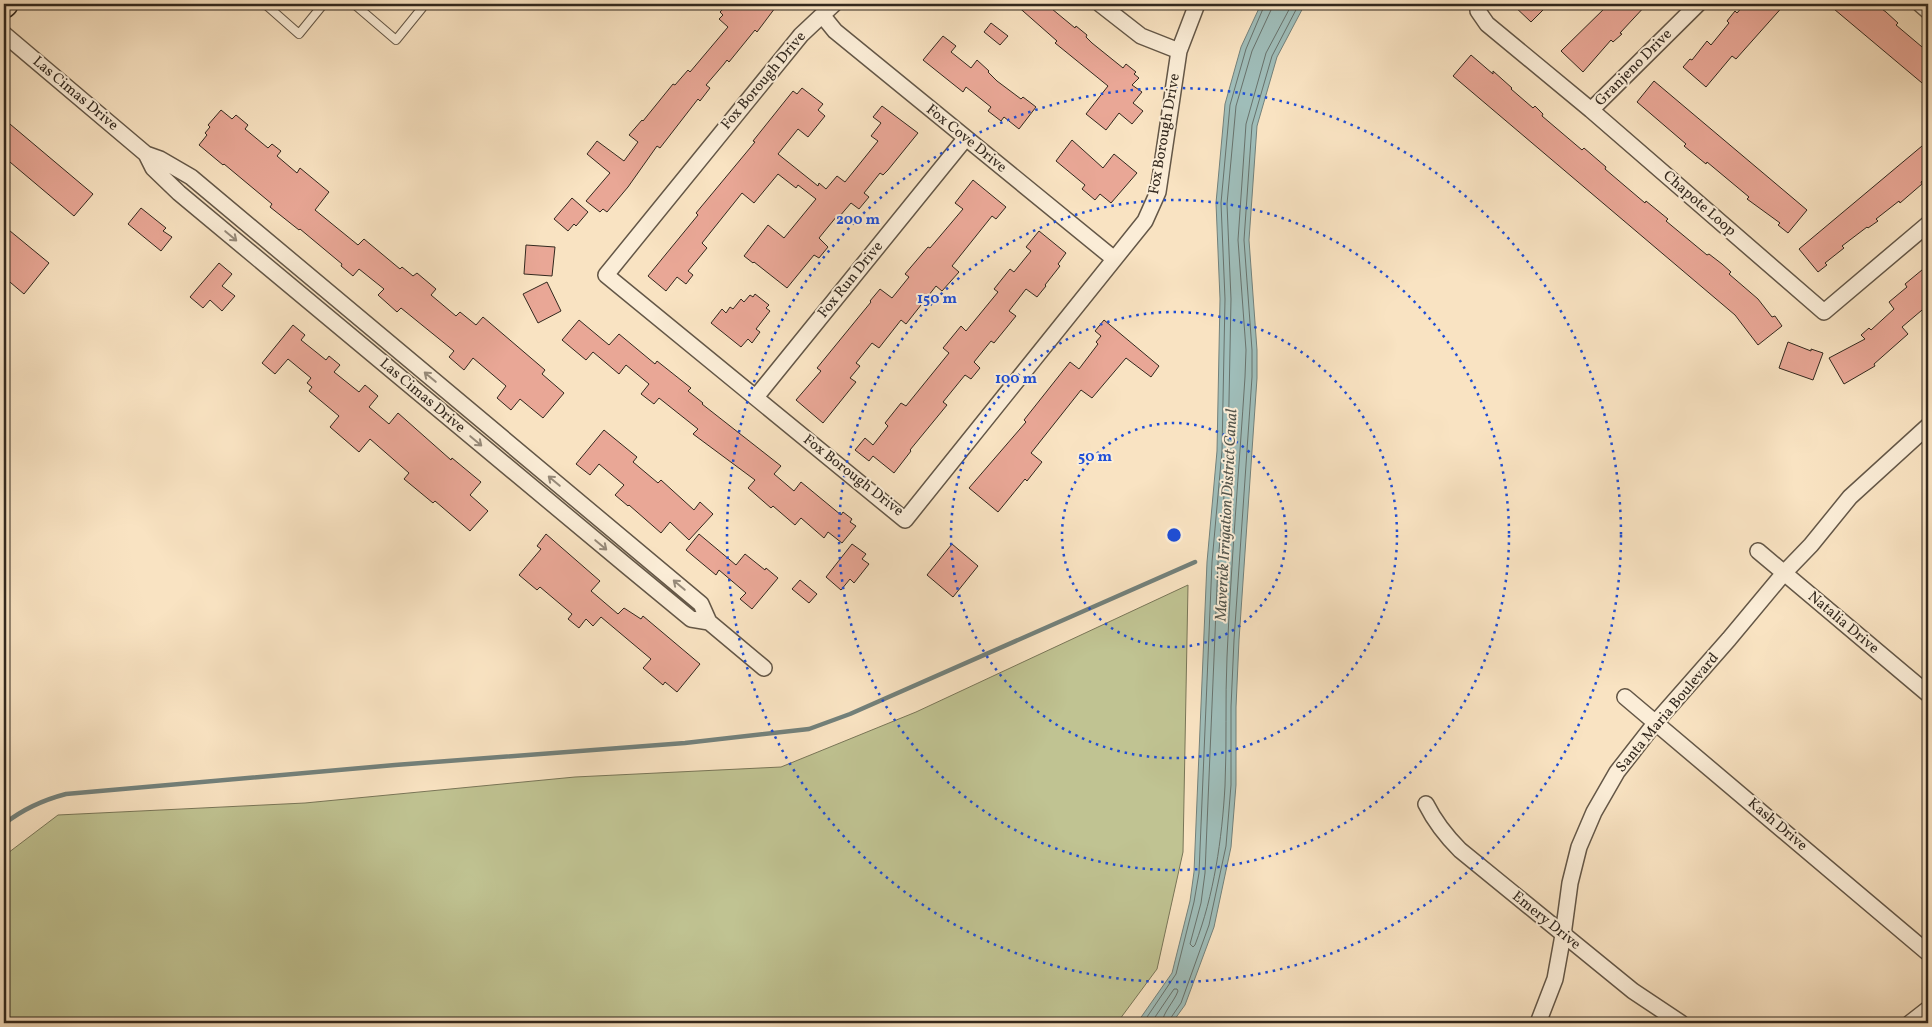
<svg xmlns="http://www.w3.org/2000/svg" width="1932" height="1027" font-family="Vollkorn,serif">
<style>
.green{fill:#c0c392;stroke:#797658}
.water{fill:#9fbdb9;stroke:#73817b}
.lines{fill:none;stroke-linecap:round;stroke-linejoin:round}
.shore{stroke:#68726c;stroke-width:1}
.stream{stroke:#73817b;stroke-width:4.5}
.building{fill:#e9a796;stroke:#32281e}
.service-casing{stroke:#645747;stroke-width:10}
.minor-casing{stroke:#645747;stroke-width:18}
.trunk-casing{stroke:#32281e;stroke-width:28}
.service{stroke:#fbedd7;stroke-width:8}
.minor{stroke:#fbedd7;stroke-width:15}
.trunk{stroke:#f9e3c2;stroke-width:25}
.oneway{stroke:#968a7a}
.ring{fill:none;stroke:#1d4ed8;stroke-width:2.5;stroke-dasharray:2.5 5}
.labels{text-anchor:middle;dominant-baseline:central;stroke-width:4;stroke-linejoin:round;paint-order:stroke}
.street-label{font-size:15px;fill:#32281e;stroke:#fbedd7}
.water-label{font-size:16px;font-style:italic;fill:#53554c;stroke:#fbedd7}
.centre{fill:#1d4ed8;stroke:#fbedd7;stroke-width:2.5}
.ring-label{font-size:15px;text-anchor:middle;font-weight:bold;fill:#1d4ed8;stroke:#fbedd7;stroke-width:4;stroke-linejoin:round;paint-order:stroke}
</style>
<rect width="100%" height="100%" fill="#f9e3c2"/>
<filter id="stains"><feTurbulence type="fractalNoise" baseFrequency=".004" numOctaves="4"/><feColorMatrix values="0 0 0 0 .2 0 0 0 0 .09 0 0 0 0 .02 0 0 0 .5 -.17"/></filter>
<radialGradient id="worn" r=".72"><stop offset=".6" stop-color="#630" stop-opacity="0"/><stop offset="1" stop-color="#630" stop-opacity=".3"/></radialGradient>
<path class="green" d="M1188 585 1183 852 1157 969 1117 1023H4V856L58 815 305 803 575 777 781 767 916 712Z"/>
<path class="water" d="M1261 4H1305L1277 57 1257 126 1249 240 1257 350V378L1239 640 1236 707V785L1231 847 1214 927 1185 1005 1172 1023H1137L1172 973 1190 901 1194 872 1207 562 1217 451 1220 299 1216 203 1225 104 1241 47Z"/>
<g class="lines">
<path class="shore" d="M1272 4 1271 10 1252 51 1236 106 1227 204 1231 299 1228 451 1218 562 1205 873 1201 903 1190 944 1193 947 1195 945C1214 895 1222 839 1225 786 1227 743 1225 700 1227 657 1231 564 1239 470 1245 377L1246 350 1238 240 1246 124 1266 53 1292 4
M1143 1023 1176 974 1194 902 1199 873 1212 562 1222 451 1225 299 1221 203 1230 105 1246 49 1265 4
M1151 1023 1174 989H1177L1178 991C1174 1002 1163 1012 1162 1023
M1169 1023 1170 1019 1181 1003 1209 925 1226 846 1231 785V707L1234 640 1252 377V350L1244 240 1252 125 1272 56 1299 4"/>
<path class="stream" d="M4 824C23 809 43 800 66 794L395 765 685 743 809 729 850 714 1195 562"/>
</g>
<path class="building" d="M728 4H778L757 32 755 30 729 62 727 60 724 64 706 85 710 88 700 101 698 99 660 148 657 146 628 187 607 212 603 209 600 212 586 201 610 173 587 154 597 141 624 161 638 142 629 135 642 120 643 121 673 84 675 85 688 70 690 72 728 27 719 19 723 15 720 12Z
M1015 4H1046L1075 28 1076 26 1087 35 1086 37 1092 43 1123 68 1126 64 1136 72 1134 74 1139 78 1132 85 1142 92 1133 103 1143 111 1132 124 1119 113 1106 130 1086 114 1108 86 1055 43 1057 41Z
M1512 4H1549L1531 22Z
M1609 4H1647L1620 33 1622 34 1613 42 1611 40 1583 72 1561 51Z
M1745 4H1785L1736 59 1732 56 1706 87 1683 67 1690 59 1692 60 1707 41 1711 45 1729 23 1727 21 1735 11 1737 13Z
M1828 4H1875L1886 12 1898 23 1896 25 1928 52V88Z
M991 23 1008 36 1000 45 984 32Z
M943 36 956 46 951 52 971 68 977 60 989 71 988 72 997 81 1021 99 1023 97 1036 107 1019 129 1004 117 1001 121 988 111 991 107 966 87 963 92 923 60Z
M1471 55 1493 74V71L1512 88 1511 89 1533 108 1535 106 1543 114 1542 116 1582 150 1584 148 1606 167 1605 169 1645 203 1646 201 1668 219 1666 221 1707 255 1709 254 1722 264 1731 272 1729 274 1758 299 1772 317 1775 316 1782 326 1758 345 1735 315 1453 76Z
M1654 81 1807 210 1788 233 1778 225 1780 223 1747 199 1749 197 1707 162 1706 164 1684 146 1686 144 1637 102Z
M802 88 823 104 818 110 825 116 808 137 798 129 778 154 818 186 819 183 826 189 837 176 845 182 878 141 871 136 881 123 873 117 882 106 918 133 888 170 883 175 880 173 864 193 869 197 859 209 851 203 839 217 837 216 819 238 828 247 819 258 814 255 787 288 754 262 753 263 744 256 768 225 784 238 816 199 798 185 796 188 778 174 754 203 742 193 702 243 707 248 688 271 693 275 686 284 677 277 666 291 648 276 698 215 696 213 755 142 753 141 793 91 797 94Z
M221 110 232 119 236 115 248 125 245 129 268 148 272 144 281 151 277 156 297 173 300 168 329 192 315 210 358 245 364 239 400 269 402 267 413 276 417 273 436 289 431 295 456 316 460 312 476 325 483 317 545 370 542 374 564 393 543 418 520 399 511 410 497 398 506 386 473 358 464 370 449 357 454 351 401 308 397 312 378 295 384 289 359 269 353 276 341 266 342 264 300 229 299 230 270 207 272 204 224 164 223 165 199 145 207 135 205 133 210 127 208 125Z
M4 119 93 194 74 216 4 157Z
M1072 140 1103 168 1114 154 1137 173 1111 203 1100 194 1095 200 1082 189 1085 185 1056 161Z
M1922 146 1928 155V176L1921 182 1922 184 1900 203 1899 201 1876 219 1878 221 1868 228 1867 227 1842 246 1844 248 1825 263 1827 265 1818 272 1799 249Z
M973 180 1006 207 996 219 992 216 952 266 959 272 942 291 936 286 906 324 901 320 879 348 872 343 856 363 860 366 850 378 856 382 823 423 796 400 821 371 817 368 871 302 870 301 880 289 892 298 909 277 905 274 928 247 930 248 963 209 955 203Z
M572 198 588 212 576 226 574 224 568 231 554 219Z
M141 208 166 228 163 231 172 237 161 251 128 224Z
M4 226 49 263 24 294 4 277Z
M1039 231 1066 253 1058 264 1060 266 1045 285 1046 286 1037 297 1026 289 1009 311 1016 316 994 343 991 341 974 362 980 368 971 379 965 375 943 402 947 405 910 450 911 451 894 473 873 456 869 461 855 450 865 438 873 445 888 426 885 423 901 403 906 406 949 353 943 348 961 326 966 331 998 292 994 289 1010 269 1014 272 1031 251 1026 247Z
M526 245 555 247 552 276 524 274Z
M219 263 232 274 222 286 235 296 222 311 210 300 203 308 190 297Z
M1928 265V305L1902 327 1908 334 1874 364 1875 366 1844 384 1829 358 1865 339 1861 335 1869 328 1871 330 1894 309 1889 302 1907 287 1905 284Z
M547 282 561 311 538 323 523 294Z
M755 294 769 305 766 308 770 311 756 329 760 332 752 343 748 339 741 347 711 323 722 309 726 313 730 307 733 309 741 299 744 302 750 295 753 297Z
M579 320 609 345 619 334 655 364 657 361 691 388 688 391 703 403 702 404 781 466 774 474 794 491 801 482 841 515 843 512 852 519 850 522 856 526 842 543 828 532 824 538 801 518 795 525 773 506 771 508 748 488 755 480 693 434 698 429 659 398 654 404 641 394 649 384 626 365 619 374 593 352 586 360 562 340Z
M1104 320 1159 366 1151 377 1126 358 1092 398 1081 390 1031 453 1042 462 1027 481 1025 479 998 512 969 488 1026 422 1024 420 1070 362 1079 369 1098 344 1096 342 1101 336 1095 331Z
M293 325 305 335 301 340 326 360 329 356 340 365 334 372 359 392 365 385 378 396 369 407 389 424 398 413 451 460 452 458 481 482 470 495 488 511 470 531 435 501 433 503 404 479 409 473 370 439 359 452 330 427 339 416 309 391 312 387 307 383 311 378 288 359 275 374 262 363Z
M1788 342 1811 351V349L1823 353 1813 380 1779 368Z
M604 430 637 457 633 462 658 483 661 480 694 510 700 502 713 514 689 540 670 522 661 533 629 505 628 506 615 495 624 485 599 464 590 475 576 464Z
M546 534 600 581 591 591 618 614 624 608 641 619 643 616 700 664 677 692 665 682 663 685 643 668 651 659 601 617 593 626 586 619 579 628 568 619 572 614 540 587 537 590 519 575 541 549 537 546Z
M699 534 736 565 745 554 765 570 766 568 778 578 752 609 740 599 746 593 719 570 716 575 686 550Z
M852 544 866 554 862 559 869 564 854 583 850 579 841 590 826 577Z
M952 544 978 566 953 597 927 575Z
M800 580 817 594 809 603 792 589Z"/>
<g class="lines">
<defs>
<path id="service" d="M265 4 299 34 321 7 317 4
M354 4 396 40 422 8"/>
<path id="minor" d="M834 4 801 35 606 275 905 520 1145 221 1158 192 1179 51 1197 4
M1100 4 1141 36 1179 51
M1478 4V11L1487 24 1591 110 1824 312 1928 224
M1920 4 1928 11
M822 15 835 31 1113 258
M4 34 146 154 160 159 191 177 701 604 709 622 764 668
M1591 110 1698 4
M146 154 153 168 179 193 628 567 691 619 709 622
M756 397 965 139
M1758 551 1928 694
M1625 697 1928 953
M1426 804C1435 822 1446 836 1460 850L1633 991 1681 1023
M1538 1023 1555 979 1563 935 1570 883 1579 847 1594 812 1617 772 1656 722 1729 639 1784 573 1811 545 1850 497 1928 426
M1910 1023 1928 1009"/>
<path id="trunk" d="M4 5 5 4"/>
</defs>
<use href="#service" class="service-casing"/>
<use href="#minor" class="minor-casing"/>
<use href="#trunk" class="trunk-casing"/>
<use href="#service" class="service"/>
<use href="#minor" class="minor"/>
<use href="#trunk" class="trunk"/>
</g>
<defs><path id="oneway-shaft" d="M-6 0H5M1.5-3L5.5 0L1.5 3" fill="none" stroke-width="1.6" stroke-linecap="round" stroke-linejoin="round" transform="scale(1.25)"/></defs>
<g class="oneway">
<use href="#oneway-shaft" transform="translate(231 236) rotate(40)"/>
<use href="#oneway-shaft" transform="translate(430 377) rotate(-140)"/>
<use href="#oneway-shaft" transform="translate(476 441) rotate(40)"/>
<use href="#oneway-shaft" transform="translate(554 481) rotate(-140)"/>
<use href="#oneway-shaft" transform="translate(601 545) rotate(40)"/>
<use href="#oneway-shaft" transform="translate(679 585) rotate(-140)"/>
</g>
<g class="ring">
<circle cx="1174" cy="535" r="112"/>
<circle cx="1174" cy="535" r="223"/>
<circle cx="1174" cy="535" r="335"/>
<circle cx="1174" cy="535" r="447"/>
</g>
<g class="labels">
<g class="street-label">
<text transform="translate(1634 68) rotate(-45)">Granjeno Drive</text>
<text transform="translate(764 81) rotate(-50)">Fox Borough Drive</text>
<text transform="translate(75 94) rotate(40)">Las Cimas Drive</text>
<text transform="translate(1165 134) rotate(-80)">Fox Borough Drive</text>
<text transform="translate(966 139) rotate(39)">Fox Cove Drive</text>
<text transform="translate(1699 204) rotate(41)">Chapote Loop</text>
<text transform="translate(851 280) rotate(-51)">Fox Run Drive</text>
<text transform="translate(422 396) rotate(40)">Las Cimas Drive</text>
<text transform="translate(853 476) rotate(38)">Fox Borough Drive</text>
<text transform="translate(1843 623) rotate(40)">Natalia Drive</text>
<text transform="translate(1668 713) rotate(-50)">Santa Maria Boulevard</text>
<text transform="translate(1777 825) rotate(40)">Kash Drive</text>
<text transform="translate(1546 921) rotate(39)">Emery Drive</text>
</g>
<g class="water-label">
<text transform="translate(1227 515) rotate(-87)">Maverick Irrigation District Canal</text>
</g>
</g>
<circle cx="1174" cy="535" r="8" class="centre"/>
<g class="ring-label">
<text x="858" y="224">200 m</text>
<text x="937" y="303">150 m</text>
<text x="1016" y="383">100 m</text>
<text x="1095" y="461">50 m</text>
</g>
<rect width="1932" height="1027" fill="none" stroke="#f9e3c2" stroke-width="20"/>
<rect x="5" y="5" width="1922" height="1017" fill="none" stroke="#32281e" stroke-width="2.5"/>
<rect x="10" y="10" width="1912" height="1007" fill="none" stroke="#32281e"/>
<rect width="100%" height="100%" filter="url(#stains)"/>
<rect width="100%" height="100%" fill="url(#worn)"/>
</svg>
